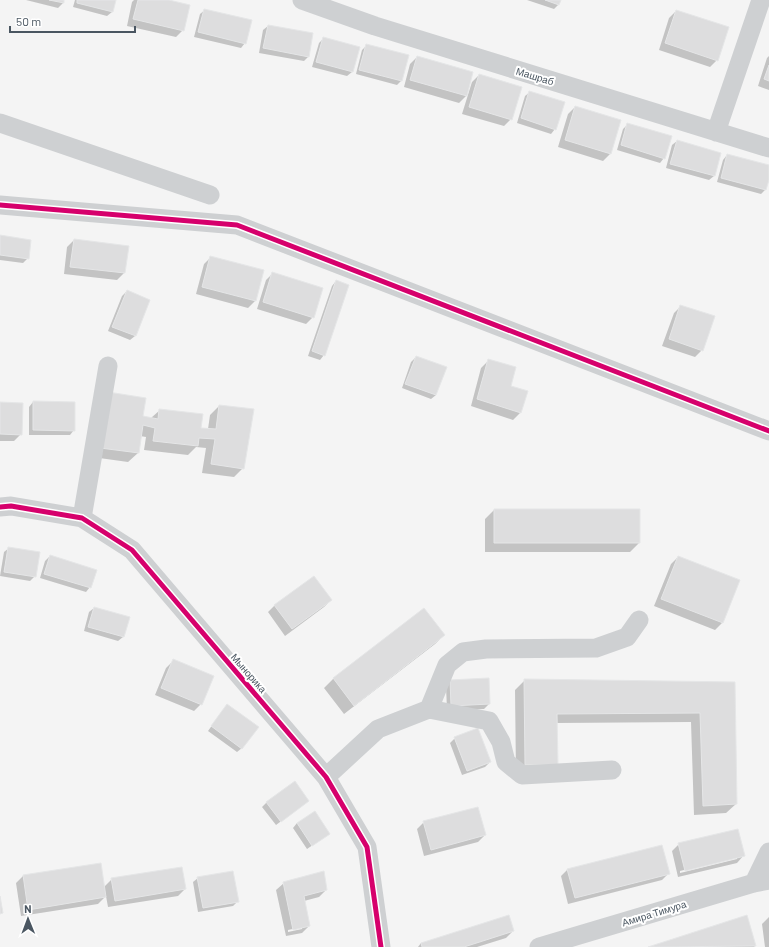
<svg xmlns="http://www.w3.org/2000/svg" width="769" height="947" font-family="Barlow,sans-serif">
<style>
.shadow{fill:#0003;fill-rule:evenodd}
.building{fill:#ddddde;stroke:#e5e6e7}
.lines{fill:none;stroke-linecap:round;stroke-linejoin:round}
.minor{stroke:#ced0d2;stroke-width:19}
.cycleway-casing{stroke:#fff;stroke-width:8}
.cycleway{stroke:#d6006c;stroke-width:5}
.labels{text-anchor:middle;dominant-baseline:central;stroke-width:4;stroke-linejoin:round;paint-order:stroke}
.street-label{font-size:10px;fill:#4a5661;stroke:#fff}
</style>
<rect width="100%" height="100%" fill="#f4f4f4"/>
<path class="shadow" d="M26 0H63V3L58 8Z
M75 0H115L112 12 107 16 73 7Z
M134 0H164L183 30 176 37 127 26 132 2Z
M527 0H560L559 4 554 9Z
M205 10 245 43 241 48 194 37 200 14Z
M676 11 717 60 710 67 659 50 669 18Z
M268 26 308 57 304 61 259 53 263 30Z
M323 39 352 72 347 76 312 67 319 43Z
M367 45 401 81 397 85 356 74 362 50Z
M769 56V90L758 86 767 58Z
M417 57 466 96 459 103 404 87 410 64Z
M479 75 511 119 504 126 462 114 472 82Z
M530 92 555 129 551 134 517 123 525 96Z
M575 107 610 154 603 161 558 147 568 114Z
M628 124 664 158 660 163 617 150 623 129Z
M677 141 720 153 714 176 709 180 666 168 672 145Z
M727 155 769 166V176L766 189 761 194 717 182 723 160Z
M0 236 28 258 23 263 0 260Z
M74 240 124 273 117 280 64 274 67 247Z
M211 257 255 301 248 308 196 294 204 264Z
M273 273 313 317 306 324 257 309 266 280Z
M336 281 324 355 320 360 308 356 332 286Z
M127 291 149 300 135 336 130 340 108 331 122 296Z
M681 306 702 350 695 357 662 346 674 313Z
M416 357 436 395 431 399 402 388 411 362Z
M488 361 510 387 527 392 520 413 513 420 471 406 481 368Z
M33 402 74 430 70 435H29V407Z
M0 403 21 434 14 441H0Z
M219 406 243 468 234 477 202 473 206 448 196 447 188 455 144 450 146 437 140 436 138 453 128 462 92 457 142 416 151 418 160 410 200 428 208 429 210 415Z
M494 510 639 543 630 552H485V519Z
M9 548 35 576 30 581 0 576 4 552Z
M50 556 90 587 86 592 40 578 45 561Z
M678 557 739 581 722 623 715 630 654 606 671 564Z
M331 600 324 607 285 636 268 612 275 605Z
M94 608 128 618 123 637 118 641 84 631 89 612Z
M424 609 444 635 435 644 344 714 324 688 333 679Z
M173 661 201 704 194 711 155 695 166 668Z
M525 680 734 683 736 804 726 813 694 815 691 722 557 723V764L516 774 515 690Z
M450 681 489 704 484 709 447 710 446 686Z
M223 710 242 748 237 752 208 731Z
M455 738 490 762 485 767 462 775 450 743Z
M308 801 276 825 262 807 267 802Z
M424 822 485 835 478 842 424 856 417 829Z
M297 823 329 834 307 849 293 828Z
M679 844 744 855 737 863 678 877 672 851ZM737 857V859L680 873V871Z
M568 869 669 873 662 880 568 904 561 876Z
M23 876 104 887 112 879 185 889 178 896 108 907 106 896 98 904 21 916 16 883Z
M198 878 238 901 233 906 198 912 193 882Z
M284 883 326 890 319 897 304 901 309 926 302 933 286 936 276 890ZM302 927V929L288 932V930Z
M747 916 755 946 754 947H652Z
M769 917V947H765L762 924Z
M513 931 506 938 477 947H418L421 943Z"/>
<path class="building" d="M49 0H64V3Z
M77 0H116L113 12 77 3Z
M138 0H169L190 5 184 31 133 19Z
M545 0H561L559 5Z
M204 9 252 20 246 44 198 32Z
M676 10 729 27 718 61 665 43Z
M268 25 313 33 309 57 263 48Z
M323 37 360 47 353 72 316 62Z
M366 44 409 55 402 81 359 70Z
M417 56 473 72 467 96 410 80Z
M769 65V81L764 79Z
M479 74 522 87 512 120 469 107Z
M529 91 565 102 556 130 521 118Z
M575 106 621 120 611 154 565 140Z
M627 123 672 136 665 159 621 145Z
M677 140 721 153 715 176 670 164Z
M727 154 769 165V180L766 190 721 178Z
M0 235 31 240 29 259 0 255Z
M74 239 129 246 125 273 70 267Z
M210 256 264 270 256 301 202 287Z
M272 272 323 288 314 318 263 302Z
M336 280 349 285 325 356 312 351Z
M127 290 150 300 136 336 112 327Z
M680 305 715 316 703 351 669 339Z
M416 356 447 367 436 395 405 384Z
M488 359 516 367 511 386 528 391 521 413 477 399Z
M108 392 146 398 143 416 158 419 159 409 203 414 201 428 216 429 219 405 254 409 244 469 211 464 215 439 199 438 198 446 153 441 155 428 143 425 139 453 100 448Z
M33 401 75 402V431L33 430Z
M0 402 23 403 22 435 0 434Z
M494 509H640V543H494Z
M8 547 40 552 36 577 4 572Z
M50 555 97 570 91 588 44 574Z
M678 556 740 580 723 623 661 599Z
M314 576 332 600 292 629 274 605Z
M94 607 130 617 124 637 88 627Z
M424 608 445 635 354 706 333 678Z
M173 659 214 676 202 705 161 688Z
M489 678 490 704 451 706 450 680Z
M524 679 735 682 737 804 703 806 700 713 557 714 558 765H525Z
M227 704 259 727 242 749 211 726Z
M478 728 491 762 467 771 454 737Z
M295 781 309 801 281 822 266 802Z
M478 807 486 835 431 850 423 821Z
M315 811 330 834 312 846 297 823Z
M738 829 745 856 685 871 678 843Z
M662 845 670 874 575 898 567 869Z
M101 863 106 897 28 910 23 875Z
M182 867 186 889 115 901 111 878Z
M233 871 239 902 203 908 197 877Z
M324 871 327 890 304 896 310 926 293 930 283 882Z
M0 896 3 913 0 914Z
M509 915 514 931 464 947H422L421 943Z
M747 915 756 946 648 947Z"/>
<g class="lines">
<path class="minor" d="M302 0 375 26 769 148
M0 123 210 195
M716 132 761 0
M0 205 237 225 769 431
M0 507 11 506 82 518 132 550 326 777 367 847 381 947
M82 518 108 366
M429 709 447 665 463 652 486 649 596 648 627 637 639 620
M326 777 378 729 429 709 489 721 501 742 506 762 522 775 612 770
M754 883 769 852
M539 947 754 883 769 880"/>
<defs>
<path id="cycleway" d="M0 205 237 225 769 431
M0 507 11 506 82 518 132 550 326 777 367 847 381 947"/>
</defs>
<use href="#cycleway" class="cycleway-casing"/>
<use href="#cycleway" class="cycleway"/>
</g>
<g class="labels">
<g class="street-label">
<text transform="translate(535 76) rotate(17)">Машраб</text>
<text transform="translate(249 673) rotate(49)">Мынорика</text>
<text transform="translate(654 913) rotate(-17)">Амира Тимура</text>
</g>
</g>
<g transform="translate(28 919) rotate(359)" stroke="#ffffff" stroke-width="3" paint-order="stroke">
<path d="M0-3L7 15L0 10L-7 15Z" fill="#4a5661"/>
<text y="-6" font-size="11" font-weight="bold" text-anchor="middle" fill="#4a5661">N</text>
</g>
<path d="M10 26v6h125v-6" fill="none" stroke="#4a5661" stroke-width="2"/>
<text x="16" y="26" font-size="12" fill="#4a5661" stroke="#ffffff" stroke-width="3" paint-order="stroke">50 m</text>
</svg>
